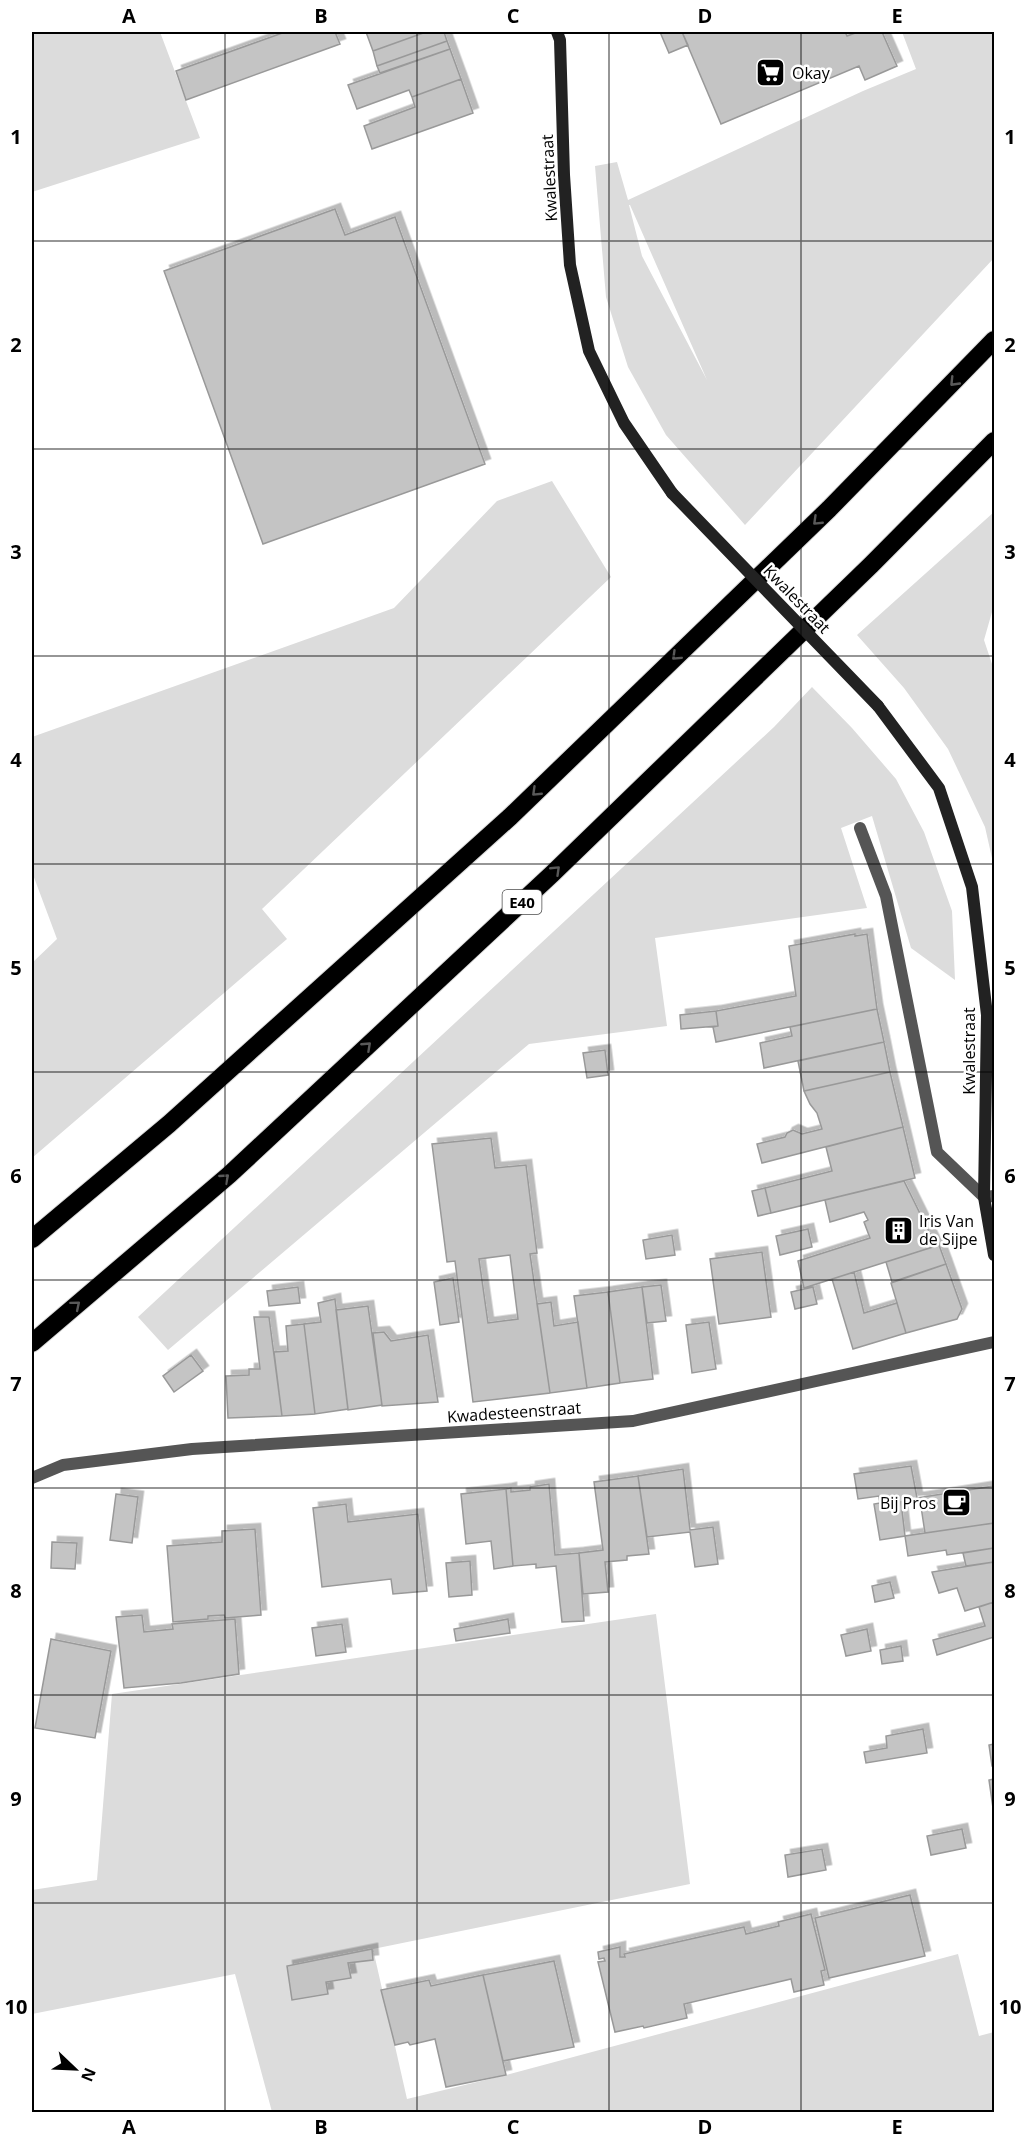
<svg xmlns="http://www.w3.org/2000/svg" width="1026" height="2144" font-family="'Open Sans',sans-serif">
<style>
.green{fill:#dcdcdc;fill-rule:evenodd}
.building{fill:#c4c4c4;stroke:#999;stroke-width:1.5;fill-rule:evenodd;filter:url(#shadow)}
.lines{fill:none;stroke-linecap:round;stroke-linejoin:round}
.highway-casing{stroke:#dbdbdb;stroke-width:20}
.lane{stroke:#555;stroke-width:12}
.street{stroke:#555;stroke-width:12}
.secondary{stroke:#222;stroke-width:12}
.highway{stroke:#000;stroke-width:18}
.secondary-bridge{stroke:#222;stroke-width:12}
.oneway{stroke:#595959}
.grid{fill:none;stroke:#000;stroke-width:1.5;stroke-opacity:0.55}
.labels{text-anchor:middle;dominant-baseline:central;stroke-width:5;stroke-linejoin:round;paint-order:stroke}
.shield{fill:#fff;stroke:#4c4c4c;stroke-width:1.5}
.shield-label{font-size:15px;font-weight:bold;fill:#000}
.poi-label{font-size:16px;fill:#000;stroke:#fff;text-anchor:start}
.street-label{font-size:16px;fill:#000;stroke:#fff}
.neatline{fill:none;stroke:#000;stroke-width:2}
.grid-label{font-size:20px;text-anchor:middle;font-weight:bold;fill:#000}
</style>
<defs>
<filter id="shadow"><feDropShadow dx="5.5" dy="-5.5" stdDeviation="0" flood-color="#0004"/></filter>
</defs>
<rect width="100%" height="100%" fill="#fff"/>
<path class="green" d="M32 32H160L200 138 32 192Z
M902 32H994V258L745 525 666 435 628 367 606 297 595 166 617 162 628 200 863 91 916 69ZM629 205H630L707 380 642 256Z
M552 481 611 577 262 909 287 939 32 1158V963L57 939 32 872V737L394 608 497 501Z
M994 512V605L984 640 994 670V867L985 827 948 749 904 688 857 635Z
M812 687 852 728 896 779 924 832 952 911 955 980 911 948 872 816 841 828 867 908 655 938 667 1026 529 1044 168 1350 138 1317 774 727Z
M656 1614 690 1884 373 1949 407 2099 506 2075 958 1954 979 2036 994 2032V2112H272L235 1974 32 2014V1890L97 1880 112 1694Z"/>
<path class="building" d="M285 32H335L340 44 186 100 176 71Z
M366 32H426L373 51Z
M426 32H444L447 41 377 66 373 51Z
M660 32H682L688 45 669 53Z
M682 32H845L847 36 858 32H882L897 66 865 80 859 66 721 124Z
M447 41 450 49 380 73 377 66Z
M450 49 461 79 412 97 409 90 357 109 348 85Z
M461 79 473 113 372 149 364 126 415 107 412 97Z
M335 209 345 235 395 217 485 464 263 544 164 271Z
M855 934V936L867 934 877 1009 716 1042 713 1027 718 1026 716 1011 796 996 789 946Z
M877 1009 884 1042 764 1068 760 1043 792 1036 790 1027Z
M716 1011 718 1026 681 1029 680 1015Z
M884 1042 890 1072 804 1091 798 1061Z
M605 1050 608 1075 587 1078 583 1053Z
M890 1072 903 1127 762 1163 757 1144 785 1137 787 1133 793 1130 802 1134 822 1129 817 1113 810 1104 804 1091Z
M903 1127 915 1178 771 1213 765 1188 832 1171 826 1147Z
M491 1138 495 1168 526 1165 537 1253 530 1254 550 1393 473 1402 455 1261 447 1262 432 1144ZM510 1255 518 1319 488 1323 479 1259Z
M904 1181 936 1246 804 1288 798 1261 870 1238 864 1222 868 1220 864 1212 830 1222 825 1200Z
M765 1188 771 1213 758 1216 752 1191Z
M808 1229 812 1247 780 1255 776 1236Z
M672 1235 675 1255 646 1259 643 1240Z
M939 1245 946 1264 892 1282 886 1262Z
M762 1252 771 1317 719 1324 710 1259Z
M946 1264 962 1309 957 1319 906 1333 891 1283Z
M854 1272 864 1313 897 1303 906 1333 853 1349 832 1279Z
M453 1278 459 1322 440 1325 434 1282Z
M661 1285 666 1321 647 1323 642 1287Z
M298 1287 300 1303 269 1306 267 1291Z
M642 1287 653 1379 620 1383 608 1292Z
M813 1287 817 1304 795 1309 791 1292Z
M608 1292 620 1383 587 1388 574 1296Z
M335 1299 348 1409 315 1414 304 1324 321 1322 318 1303Z
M551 1302 554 1326 578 1322 587 1388 550 1393 537 1304Z
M368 1306 382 1405 348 1410 336 1310Z
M254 1317H269L282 1416 228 1418 226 1376 249 1375V1369H260Z
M709 1322 716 1369 692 1373 686 1325Z
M304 1324 315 1414 282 1416 274 1352 288 1351 286 1326Z
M384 1332 391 1341 428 1335 438 1402 382 1406 373 1333Z
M191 1355 203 1371 174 1392 163 1376Z
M911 1466 917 1498 994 1486V1523L925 1533 920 1500 901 1502 905 1536 880 1540 874 1504 880 1503 879 1496 858 1499 854 1474Z
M683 1469 690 1530 713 1527 718 1564 695 1567 690 1532 647 1537 638 1476Z
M638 1476 649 1554 627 1556V1560L605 1562 608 1592 583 1594 579 1553 603 1550 594 1482Z
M549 1484 555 1555 579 1553 584 1621 562 1622 556 1566 536 1568V1564L513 1566 506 1489 511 1488V1492L530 1490V1487Z
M506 1489 513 1566 494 1569 491 1541 466 1544 461 1494Z
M116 1494 138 1497 132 1543 110 1540Z
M346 1504 348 1522 418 1514 427 1591 393 1594 391 1579 322 1587 313 1508Z
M994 1523V1548L947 1555 946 1550 908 1556 905 1536Z
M255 1529 261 1615 225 1618 224 1615 208 1616V1619L173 1622 167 1546 222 1542V1531Z
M52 1542 77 1543 75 1569 51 1568Z
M994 1548V1562L966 1566 963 1553Z
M470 1561 472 1595 449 1597 446 1563Z
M994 1562V1602L965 1611 957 1588 939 1593 932 1572Z
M890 1582 894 1598 875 1602 872 1586Z
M994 1602V1637L937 1655 933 1640 985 1626 979 1607Z
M142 1615 144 1632 173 1629 172 1624 235 1619 239 1674 181 1683 124 1688 116 1617Z
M508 1619 510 1633 456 1641 454 1629Z
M342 1624 346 1652 316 1656 312 1628Z
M867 1629 871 1651 846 1656 841 1635Z
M51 1639 111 1651 95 1738 35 1728Z
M901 1646 903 1661 882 1664 880 1650Z
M923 1729 927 1753 866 1763 864 1752 887 1748 886 1736Z
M994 1744V1766H992L989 1745Z
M994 1779V1815L989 1780Z
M962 1829 966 1848 931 1855 927 1836Z
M822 1849 826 1870 788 1877 785 1855Z
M910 1895 925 1956 829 1978 815 1918Z
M811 1914 825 1970 821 1971 824 1985 794 1992 791 1979 684 2004 687 2018 644 2028 643 2026 615 2032 598 1962 605 1961 604 1958 599 1959 598 1952 620 1947V1957H625L624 1954 744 1927 746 1934 779 1926 778 1922Z
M372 1949 373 1960 348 1963 351 1978 326 1982 328 1994 292 2000 287 1966Z
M554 1961 574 2047 503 2061 483 1975Z
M483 1975 506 2075 446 2087 435 2039 410 2045 408 2042 395 2045 381 1990 429 1980 431 1986Z"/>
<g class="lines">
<defs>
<path id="highway" d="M32 1239 169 1124 510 817 829 509 994 340
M32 1343 229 1175 552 874 871 565 994 441"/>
</defs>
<use href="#highway" class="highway-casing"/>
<path class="lane" d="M860 828 886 896 937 1152 984 1197 994 1196"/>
<path class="street" d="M32 1478 63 1465 192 1449 633 1421 994 1342"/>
<path class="secondary" d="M557 32 560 40 564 175 570 265 589 351 624 423 672 493
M878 706 939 788 972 887 987 1015 984 1197 994 1255"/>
<use href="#highway" class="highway"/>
<path class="secondary-bridge" d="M672 493 878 706"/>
</g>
<defs><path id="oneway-chevron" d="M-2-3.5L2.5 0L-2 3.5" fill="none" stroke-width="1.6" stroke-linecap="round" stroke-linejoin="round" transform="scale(1.5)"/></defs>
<g class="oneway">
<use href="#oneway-chevron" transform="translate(954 382) rotate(134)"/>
<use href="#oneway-chevron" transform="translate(817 521) rotate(136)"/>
<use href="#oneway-chevron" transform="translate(676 656) rotate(136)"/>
<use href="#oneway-chevron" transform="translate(536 792) rotate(136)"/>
<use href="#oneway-chevron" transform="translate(556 870) rotate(-44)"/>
<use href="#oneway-chevron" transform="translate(367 1046) rotate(-43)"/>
<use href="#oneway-chevron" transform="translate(225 1178) rotate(-41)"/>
<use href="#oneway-chevron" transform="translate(76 1305) rotate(-40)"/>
</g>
<path class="grid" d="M225 32V2112M417 32V2112M609 32V2112M801 32V2112M32 241H994M32 449H994M32 656H994M32 864H994M32 1072H994M32 1280H994M32 1488H994M32 1695H994M32 1903H994"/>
<defs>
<symbol id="supermarket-square" viewBox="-11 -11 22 22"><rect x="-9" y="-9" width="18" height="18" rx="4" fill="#000" stroke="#fff"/><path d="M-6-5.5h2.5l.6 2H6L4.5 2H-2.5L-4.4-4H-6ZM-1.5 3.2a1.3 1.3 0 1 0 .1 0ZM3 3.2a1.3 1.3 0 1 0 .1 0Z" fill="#fff"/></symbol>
<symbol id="building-square" viewBox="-11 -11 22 22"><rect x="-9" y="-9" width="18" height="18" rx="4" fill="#000" stroke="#fff"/><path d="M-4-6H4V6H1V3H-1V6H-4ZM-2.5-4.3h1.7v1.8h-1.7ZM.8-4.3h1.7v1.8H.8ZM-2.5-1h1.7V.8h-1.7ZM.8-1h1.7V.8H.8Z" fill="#fff"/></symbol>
<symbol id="cafe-square" viewBox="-11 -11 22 22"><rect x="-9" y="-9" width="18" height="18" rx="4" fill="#000" stroke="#fff"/><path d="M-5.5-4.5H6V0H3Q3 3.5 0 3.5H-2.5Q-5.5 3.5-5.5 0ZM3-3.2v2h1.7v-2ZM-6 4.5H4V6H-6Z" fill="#fff"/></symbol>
</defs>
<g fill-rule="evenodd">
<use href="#supermarket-square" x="754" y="56" width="33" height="33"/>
<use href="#building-square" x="882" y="1214" width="33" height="33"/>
<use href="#cafe-square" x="940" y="1486" width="33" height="33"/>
</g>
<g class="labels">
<rect class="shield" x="502.5" y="890" width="39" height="24" rx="4.5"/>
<g class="shield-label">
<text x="522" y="902">E40</text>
</g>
<g class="poi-label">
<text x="792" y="73">Okay</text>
<text x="919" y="1221">Iris Van<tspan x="919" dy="18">de Sijpe</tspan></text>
<text x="936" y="1503" text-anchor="end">Bij Pros</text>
</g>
<g class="street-label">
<text transform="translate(549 178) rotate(-93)">Kwalestraat</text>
<text transform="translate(797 599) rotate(46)">Kwalestraat</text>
<text transform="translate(969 1051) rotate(-90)">Kwalestraat</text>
<text transform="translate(514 1412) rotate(-4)">Kwadesteenstraat</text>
</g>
</g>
<rect width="1026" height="2144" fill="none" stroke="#ffffff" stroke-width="66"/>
<g transform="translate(75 2069) rotate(113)" stroke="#ffffff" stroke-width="4.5" paint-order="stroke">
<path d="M0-4.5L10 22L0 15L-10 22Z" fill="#000000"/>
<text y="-9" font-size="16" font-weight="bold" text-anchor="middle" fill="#000000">N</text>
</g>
<rect x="33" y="33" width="960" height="2078" class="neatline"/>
<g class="grid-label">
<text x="129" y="23">A</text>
<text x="321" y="23">B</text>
<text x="513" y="23">C</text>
<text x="705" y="23">D</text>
<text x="897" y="23">E</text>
<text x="16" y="144">1</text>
<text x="1010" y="144">1</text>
<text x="16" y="352">2</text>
<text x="1010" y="352">2</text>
<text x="16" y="559">3</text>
<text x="1010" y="559">3</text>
<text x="16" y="767">4</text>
<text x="1010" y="767">4</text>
<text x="16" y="975">5</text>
<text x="1010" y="975">5</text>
<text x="16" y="1183">6</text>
<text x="1010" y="1183">6</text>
<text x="16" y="1391">7</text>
<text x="1010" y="1391">7</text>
<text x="16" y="1598">8</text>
<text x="1010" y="1598">8</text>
<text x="16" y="1806">9</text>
<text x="1010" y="1806">9</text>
<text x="16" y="2014">10</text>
<text x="1010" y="2014">10</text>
<text x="129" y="2134">A</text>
<text x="321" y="2134">B</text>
<text x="513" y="2134">C</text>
<text x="705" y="2134">D</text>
<text x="897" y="2134">E</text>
</g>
</svg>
